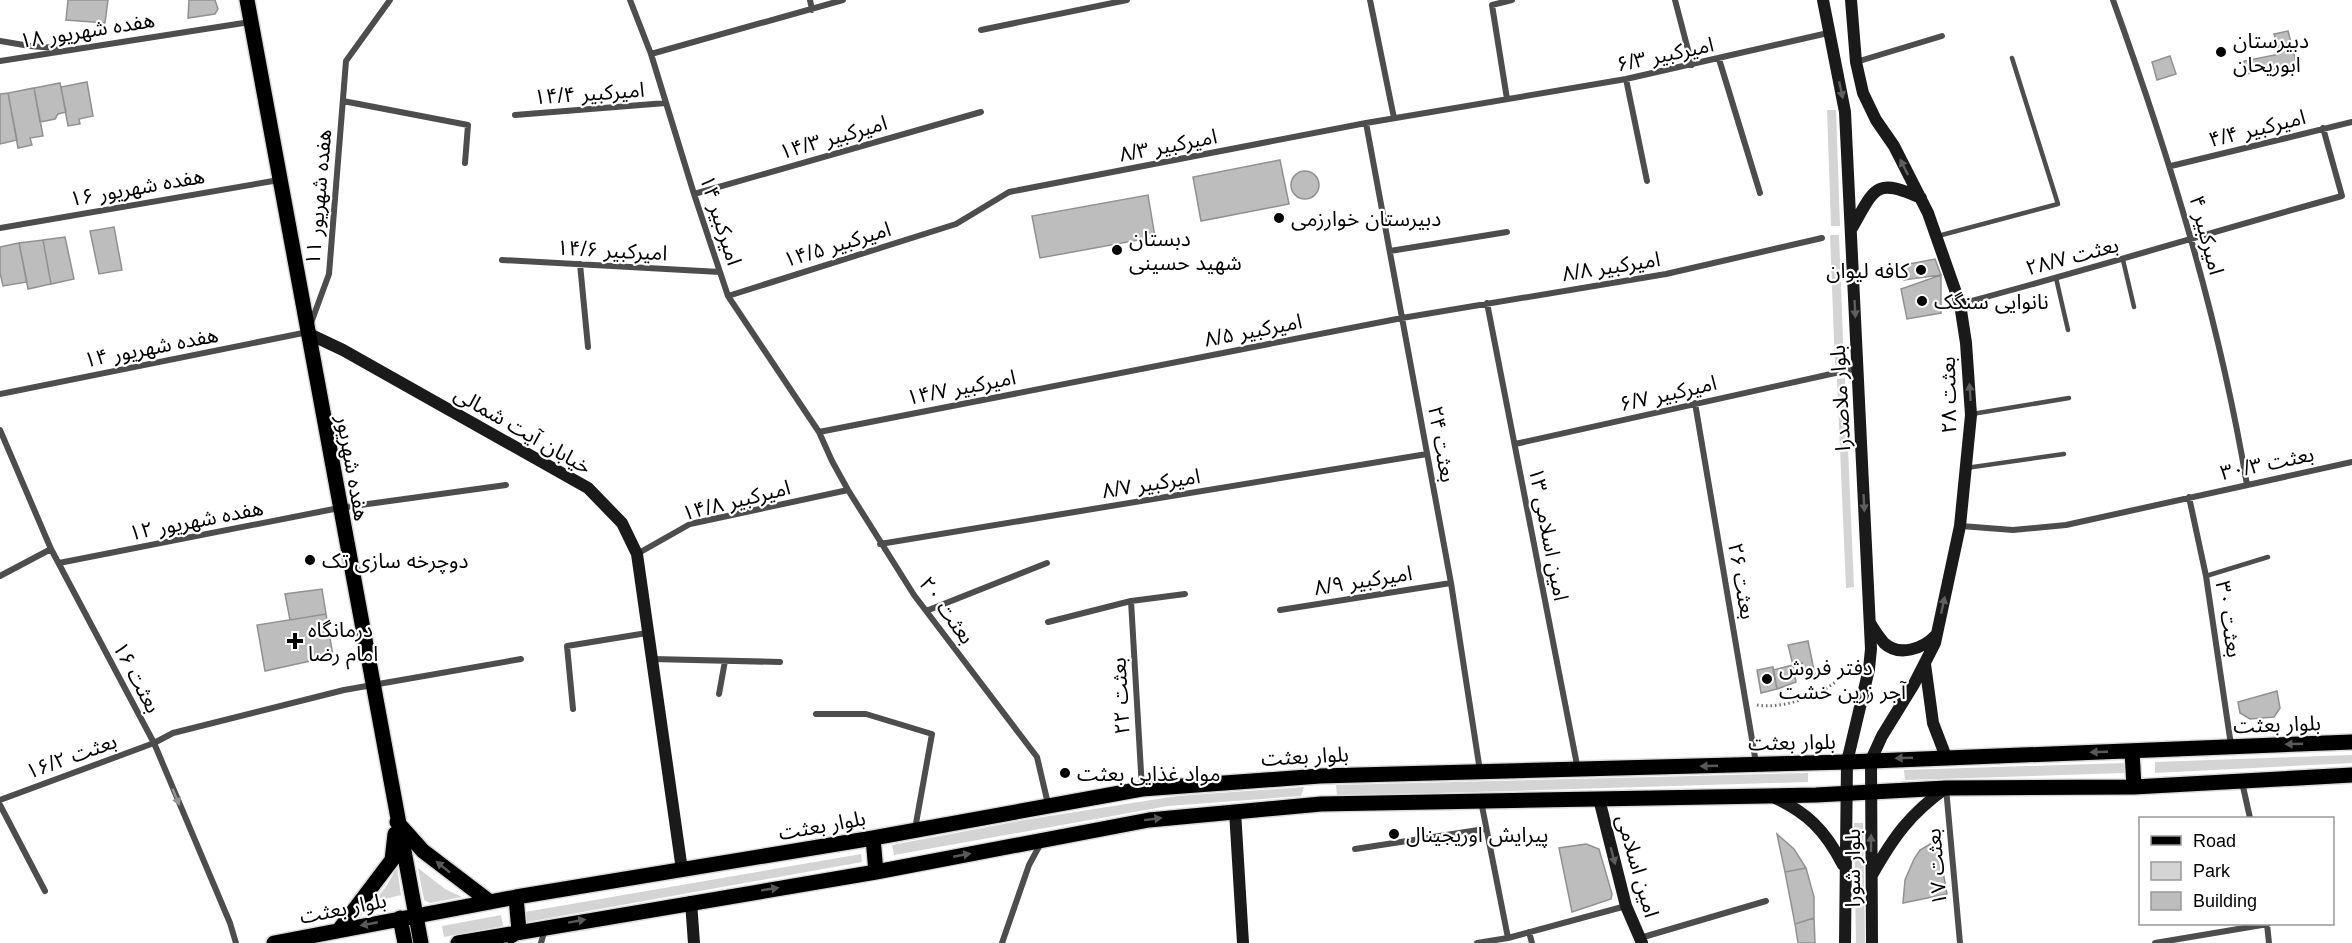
<svg xmlns="http://www.w3.org/2000/svg" width="2352" height="943" font-family="Arial,'Noto Sans Arabic',sans-serif">
<style>
.green{fill:#d4d4d4}
.building{fill:#bdbdbd;stroke:#919191;stroke-width:1.5}
.lines{fill:none;stroke-linecap:round;stroke-linejoin:round}
.primary-casing{stroke:#dbdbdb;stroke-width:18}
.path{stroke:#6f6f6f;stroke-width:3;stroke-dasharray:1.5 3;stroke-linecap:butt}
.lane{stroke:#4d4d4d;stroke-width:4.5}
.street{stroke:#4d4d4d;stroke-width:6}
.secondary{stroke:#1a1a1a;stroke-width:12}
.primary{stroke:#000;stroke-width:15}
.oneway{fill:#5f5f5f}
.oneway2{fill:#595959}
.oneway3{fill:#949494}
.poi-dot{fill:#000;stroke:#fff;stroke-width:2}
.labels{text-anchor:middle;dominant-baseline:central;stroke-width:4.5;stroke-linejoin:round;paint-order:stroke}
.street-label{font-size:21px;fill:#000;stroke:#fff}
.poi-label{font-size:21px;fill:#000;stroke:#fff;text-anchor:start}
</style>
<rect width="100%" height="100%" fill="#fff"/>
<path class="green" d="M1827 110H1836L1840 226H1831Z
M1830 235H1839L1844 365H1835Z
M1845 378 1854 587 1846 588 1837 379Z
M2352 755V763L2155 773V762Z
M2124 763V773L1905 780 1904 770Z
M1808 773V782L1337 796 1336 785Z
M1304 787 1301 796 1168 806 894 855 892 845 1024 820 1177 796Z
M1854 823H1863L1865 943H1856Z
M861 854 862 862 527 922 525 912Z
M397 867 401 895 373 902 386 887Z
M418 868 445 889 462 897 430 903 424 900Z
M501 915 503 926 444 937 442 926Z"/>
<path class="building" d="M68 0H108L105 23 66 20Z
M189 0H215L218 9 215 14 188 18Z
M2288 31 2297 65 2247 74 2244 61 2280 54 2274 34Z
M2170 56 2176 74 2157 80 2152 62Z
M87 82 93 116 79 119 80 124 68 126 61 87Z
M60 83 66 112 58 114 55 119 40 122 34 88Z
M34 88 43 136 30 138 32 145 18 148 8 93Z
M8 93 17 140 0 144V94Z
M1280 160 1289 204 1201 221 1193 177Z
M1291 185a14 14 0 1 1 28 0a14 14 0 1 1-28 0Z
M1148 195 1155 237 1040 258 1032 216Z
M114 227 122 270 99 274 90 231Z
M65 237 74 279 51 284 43 240Z
M43 240 51 284 28 289 19 243Z
M19 243 27 282 3 286 0 273V247Z
M1935 259 1941 275 1904 280 1903 265Z
M1941 275V313L1907 319 1901 289Z
M322 589 326 614 290 620 285 594Z
M326 614 333 656 265 671 257 625Z
M1808 641 1815 675 1805 679 1802 663 1793 665 1788 645Z
M1793 665 1796 682 1777 689 1773 670Z
M1773 667 1777 689 1761 693 1757 670Z
M2277 691 2280 708 2274 717 2250 719 2240 713 2238 702Z
M1777 834 1794 849 1806 868 1785 872Z
M1586 844 1599 849 1612 894 1611 899 1572 912 1559 848Z
M1930 844 1939 849 1947 894 1903 903 1905 880 1914 859 1920 850Z
M1806 868 1814 897V918L1795 924 1785 872Z
M1814 918 1815 943H1798L1795 924Z"/>
<g class="lines">
<defs>
<path id="primary" d="M247 0 421 943
M2132 751 2134 787
M397 822 423 851 490 902
M873 838 876 872
M400 918 405 943
M339 930 392 860 395 834
M511 936 519 931 516 897
M274 943 516 897 873 838 1142 789 1320 776 1847 762 2352 742
M458 943 876 872 1149 820 1321 804 1816 795 1946 788 2134 787 2352 775"/>
</defs>
<use href="#primary" class="primary-casing"/>
<path class="path" d="M1757 705C1783 709 1816 697 1837 681"/>
<path class="lane" d="M1938 236 2058 204 2012 58
M2123 260 2134 307
M2056 278 2068 330
M1972 414 2069 398
M1966 468 2064 454
M2206 576 2268 557"/>
<path class="street" d="M630 0 651 54 694 194 728 296 819 432 832 461 848 490 914 595 1037 757 1048 804
M810 0 812 10
M1370 0 1394 118
M1675 0 1692 65
M2113 0C2170 158 2219 318 2247 485
M981 30 1127 0
M0 41 30 46 56 48
M651 54 843 0
M1719 59 1760 193
M0 61 250 22
M1856 62 1942 36
M1626 79 1647 181
M1507 99 1492 5 1512 0
M343 101 468 125 465 163
M515 115 666 103
M1366 123 1451 583 1480 771
M2171 166 2352 122
M694 194 981 112
M0 228 279 180
M1390 251 1507 232
M502 260 720 272
M580 264 588 347
M728 296 956 224 1009 192 1366 123 1626 79 1828 33
M1487 303 1578 770
M1960 304C2088 270 2215 231 2342 196L2323 128
M311 323 329 274 346 61 390 0
M0 394 308 332
M1695 403 1756 763
M0 430 51 549 154 743 230 923 236 943
M819 432 1402 318 1666 274 1822 238
M1515 444 1858 368
M2189 497 2206 576 2231 745
M1961 526 2013 530 2066 525 2352 462
M880 544 1427 454
M637 554 690 524 848 490
M59 563 339 508 506 485
M0 576 51 549
M1131 601 1142 789
M1280 610 1451 583
M926 611 1047 563
M1048 622 1131 601 1185 594
M652 659 780 662
M719 694 725 661
M573 709 567 646 647 633
M816 714H866L932 734 915 829
M2242 782 2250 818
M1946 788 1960 943
M0 800 154 743 173 733 344 690 521 659
M1481 801 1508 938
M0 805 45 891
M1355 849 1485 829
M2267 924 2269 943
M1529 932 1532 943
M1640 938 1766 901
M541 943 545 929
M1002 943 1029 865 1041 843
M1477 943 1508 938 1626 906
M2155 943 2268 924"/>
<path class="secondary" d="M1823 0 1845 112 1871 649 1869 669 1847 762 1845 943
M1851 0 1856 62 1863 93 1876 120 1894 146 1928 213 1960 304 1966 343 1971 415 1960 526 1935 643 1914 684 1882 736 1871 760 1872 943
M1852 228C1875 188 1875 177 1921 198
M307 333 343 350 588 488 622 523 637 554 682 870
M1870 623C1874 630 1879 637 1884 643 1899 657 1923 649 1936 635
M1925 664 1933 723 1946 757
M1771 796C1807 812 1825 830 1843 865
M1599 799 1626 906 1642 943
M1235 811 1243 943
M1872 875C1894 836 1910 814 1946 788
M691 902 694 943"/>
<use href="#primary" class="primary"/>
</g>
<defs><path id="oneway-solid" d="M-6-.8H1V-3.2L6.5 0L1 3.2V.8H-6Z" transform="scale(1.5)"/></defs>
<g class="oneway">
<use href="#oneway-solid" transform="translate(1841 90) rotate(78)"/>
<use href="#oneway-solid" transform="translate(1904 167) rotate(-117)"/>
<use href="#oneway-solid" transform="translate(1855 309) rotate(87)"/>
<use href="#oneway-solid" transform="translate(1970 392) rotate(-94)"/>
<use href="#oneway-solid" transform="translate(1864 503) rotate(87)"/>
<use href="#oneway-solid" transform="translate(1943 605) rotate(-78)"/>
<use href="#oneway-solid" transform="translate(1871 843) rotate(-90)"/>
<use href="#oneway-solid" transform="translate(1613 856) rotate(75)"/>
</g>
<g class="oneway2">
<use href="#oneway-solid" transform="translate(2294 744) rotate(178)"/>
<use href="#oneway-solid" transform="translate(2099 752) rotate(178)"/>
<use href="#oneway-solid" transform="translate(1904 758) rotate(178)"/>
<use href="#oneway-solid" transform="translate(1709 766) rotate(178)"/>
<use href="#oneway-solid" transform="translate(1153 819) rotate(-7)"/>
<use href="#oneway-solid" transform="translate(962 855) rotate(-11)"/>
<use href="#oneway-solid" transform="translate(443 867) rotate(-141)"/>
<use href="#oneway-solid" transform="translate(770 889) rotate(-9)"/>
<use href="#oneway-solid" transform="translate(577 921) rotate(-10)"/>
<use href="#oneway-solid" transform="translate(369 924) rotate(169)"/>
</g>
<use class="oneway3" href="#oneway-solid" transform="translate(176 797) rotate(67)"/>
<g class="poi-dot">
<circle cx="2221" cy="52" r="6"/>
<circle cx="1279" cy="218" r="6"/>
<circle cx="1117" cy="250" r="6"/>
<circle cx="1921" cy="270" r="6"/>
<circle cx="1922" cy="301" r="6"/>
<circle cx="310" cy="560" r="6"/>
<path d="M292 632h6v6h6v6h-6v6h-6v-6h-6v-6h6z"/>
<circle cx="1767" cy="679" r="6"/>
<circle cx="1065" cy="773" r="6"/>
<circle cx="1394" cy="834" r="6"/>
</g>
<g class="labels">
<g class="street-label">
<text transform="translate(87 30) rotate(-9)">هفده شهریور ۱۸</text>
<text transform="translate(1665 54) rotate(-12)">امیرکبیر ۶/۳</text>
<text transform="translate(589 93) rotate(-4)">امیرکبیر ۱۴/۴</text>
<text transform="translate(2257 128) rotate(-14)">امیرکبیر ۴/۴</text>
<text transform="translate(833 137) rotate(-16)">امیرکبیر ۱۴/۳</text>
<text transform="translate(1168 145) rotate(-11)">امیرکبیر ۸/۳</text>
<text transform="translate(137 187) rotate(-10)">هفده شهریور ۱۶</text>
<text transform="translate(318 197) rotate(-85)">هفده شهریور ۱۱</text>
<text transform="translate(721 220) rotate(72)">امیرکبیر ۱۴</text>
<text transform="translate(2207 235) rotate(75)">امیرکبیر ۴</text>
<text transform="translate(837 244) rotate(-17)">امیرکبیر ۱۴/۵</text>
<text transform="translate(612 250) rotate(3)">امیرکبیر ۱۴/۶</text>
<text transform="translate(2072 256) rotate(-15)">بعثت ۲۸/۷</text>
<text transform="translate(1611 266) rotate(-9)">امیرکبیر ۸/۸</text>
<text transform="translate(1253 330) rotate(-11)">امیرکبیر ۸/۵</text>
<text transform="translate(151 347) rotate(-11)">هفده شهریور ۱۴</text>
<text transform="translate(961 387) rotate(-11)">امیرکبیر ۱۴/۷</text>
<text transform="translate(1668 393) rotate(-13)">امیرکبیر ۶/۷</text>
<text transform="translate(1948 395) rotate(-91)">بعثت ۲۸</text>
<text transform="translate(1840 398) rotate(-93)">بلوار ملاصدرا</text>
<text transform="translate(523 430) rotate(30)">خیابان آیت شمالی</text>
<text transform="translate(1442 444) rotate(80)">بعثت ۲۴</text>
<text transform="translate(2267 463) rotate(-12)">بعثت ۳۰/۳</text>
<text transform="translate(353 468) rotate(80)">هفده شهریور</text>
<text transform="translate(1151 483) rotate(-9)">امیرکبیر ۸/۷</text>
<text transform="translate(736 500) rotate(-14)">امیرکبیر ۱۴/۸</text>
<text transform="translate(196 520) rotate(-11)">هفده شهریور ۱۲</text>
<text transform="translate(1549 534) rotate(79)">امین اسلامی ۱۳</text>
<text transform="translate(1363 580) rotate(-9)">امیرکبیر ۸/۹</text>
<text transform="translate(1742 581) rotate(80)">بعثت ۲۶</text>
<text transform="translate(947 610) rotate(54)">بعثت ۲۰</text>
<text transform="translate(2229 619) rotate(81)">بعثت ۳۰</text>
<text transform="translate(137 677) rotate(62)">بعثت ۱۶</text>
<text transform="translate(1120 696) rotate(-93)">بعثت ۲۲</text>
<text transform="translate(2277 724) rotate(-2)">بلوار بعثت</text>
<text transform="translate(1792 742) rotate(-1)">بلوار بعثت</text>
<text transform="translate(71 756) rotate(-20)">بعثت ۱۶/۲</text>
<text transform="translate(1305 756) rotate(-3)">بلوار بعثت</text>
<text transform="translate(822 825) rotate(-10)">بلوار بعثت</text>
<text transform="translate(1638 866) rotate(74)">امین اسلامی</text>
<text transform="translate(1936 867) rotate(-95)">بعثت ۱۷</text>
<text transform="translate(1852 868) rotate(-90)">بلوار شورا</text>
<text transform="translate(343 908) rotate(-11)">بلوار بعثت</text>
</g>
<g class="poi-label">
<text x="2233" y="40">دبیرستان<tspan x="2233" dy="24">ابوریحان</tspan></text>
<text x="1291" y="218">دبیرستان خوارزمی</text>
<text x="1129" y="238">دبستان<tspan x="1129" dy="24">شهید حسینی</tspan></text>
<text x="1909" y="270" text-anchor="end">کافه لیوان</text>
<text x="1934" y="301">نانوایی سنگک</text>
<text x="322" y="560">دوچرخه سازی تک</text>
<text x="308" y="629">درمانگاه<tspan x="308" dy="24">امام رضا</tspan></text>
<text x="1779" y="667">دفتر فروش<tspan x="1779" dy="24">آجر زرین خشت</tspan></text>
<text x="1077" y="773">مواد غذایی بعثت</text>
<text x="1406" y="834">پیرایش اوریجینال</text>
</g>
</g>
<rect x="2139" y="817" width="195" height="108" fill="#ffffff" stroke="#999999" stroke-width="1.5"/>
<rect x="2151" y="836" width="30" height="9" fill="#000000" stroke="#999999" stroke-width="1.5"/>
<text x="2193" y="847" font-size="18" fill="#000000">Road</text>
<rect x="2151" y="862" width="30" height="18" fill="#d4d4d4" stroke="#999999" stroke-width="1.5"/>
<text x="2193" y="877" font-size="18" fill="#000000">Park</text>
<rect x="2151" y="892" width="30" height="18" fill="#bdbdbd" stroke="#999999" stroke-width="1.5"/>
<text x="2193" y="907" font-size="18" fill="#000000">Building</text>
</svg>
